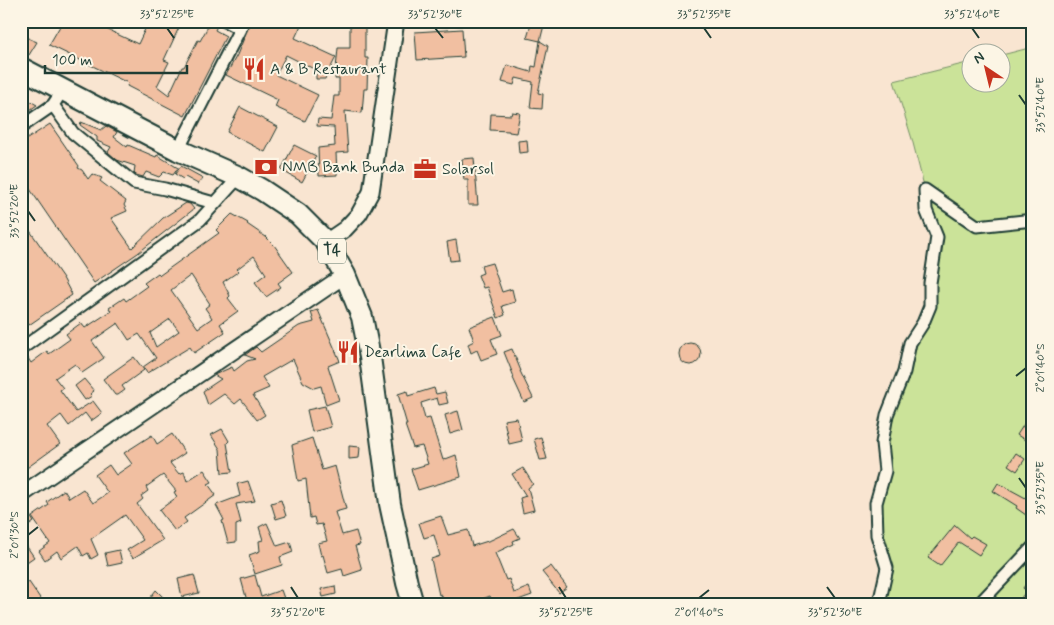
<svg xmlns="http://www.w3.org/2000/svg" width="1054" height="625" font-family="Mynerve,sans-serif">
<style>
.green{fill:#cbe399;stroke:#759066}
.building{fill:#f1bfa1;stroke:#1f3d34;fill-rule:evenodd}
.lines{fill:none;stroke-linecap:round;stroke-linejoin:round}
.street-casing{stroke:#1f3d34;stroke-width:15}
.secondary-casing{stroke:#1f3d34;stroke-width:19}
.highway-casing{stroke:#1f3d34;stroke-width:24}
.street{stroke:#fcf5e5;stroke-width:11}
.secondary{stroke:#fcf5e5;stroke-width:15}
.highway{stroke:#fcf5e5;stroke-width:20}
.ticks{fill:none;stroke:#1f3d34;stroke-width:2}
.labels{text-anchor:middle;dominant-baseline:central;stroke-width:4;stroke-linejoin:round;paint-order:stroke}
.shield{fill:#fcf5e5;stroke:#617469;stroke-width:1}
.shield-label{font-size:15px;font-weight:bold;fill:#1f3d34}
.poi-label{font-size:16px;fill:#1f3d34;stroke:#fcf5e5;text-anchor:start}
.neatline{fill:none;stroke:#1f3d34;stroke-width:2}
.ticks-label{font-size:12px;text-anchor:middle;fill:#1f3d34}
</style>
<rect width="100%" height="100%" fill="#f9e5d1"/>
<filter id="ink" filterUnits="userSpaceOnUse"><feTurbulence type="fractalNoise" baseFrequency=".02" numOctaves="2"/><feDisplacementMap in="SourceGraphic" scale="10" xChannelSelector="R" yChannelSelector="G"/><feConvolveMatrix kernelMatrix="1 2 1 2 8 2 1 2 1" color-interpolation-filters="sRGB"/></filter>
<g filter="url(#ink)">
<path class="green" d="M1033 47V604H877L887 568 877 535 882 443 923 323 937 237 912 139 894 81 971 62 972 82H1002V55Z"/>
<path class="building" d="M63 21H110L106 29 138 44 147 25 155 28 158 21H182L164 60 169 62 157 86 169 95 182 67H184L198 40 200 41 211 21H218V24L215 30 226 36 185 116 127 86 128 83 49 45Z
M251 21H303L295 38 336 57 325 79H316V70L286 55 276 75 318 95 305 121 275 107 278 100 226 75 237 55Z
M532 21 544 25 540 41 527 38Z
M350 26H365V58H368L367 89H364L362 113 345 111 348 152 336 153 337 175 319 176 318 148 335 146 334 127 317 126 318 119 331 120 334 96H339V79H335L338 48H350Z
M462 29 464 57 417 60 415 32Z
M21 35 37 42 29 55 21 53Z
M540 41 548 46 538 93 543 94 542 109 530 108 533 82 516 78 514 85 502 82 507 65 531 72 532 66 536 67Z
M21 96 37 105 21 116Z
M240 107 278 127 265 152 227 132Z
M512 112 520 113 516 133 509 132V131L490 130 491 114 511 115Z
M81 122 101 130 106 126 117 132 114 137 127 147 128 145 156 157 157 155 178 168 173 175 164 172 159 177 146 172 143 177 136 175 134 173 135 166 117 160 108 152 111 147 97 141V137L80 125Z
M50 124 79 166 78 168 82 170 88 179 92 174 102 178 100 181 126 201 124 205 127 211 111 218 132 248 163 218 186 203 190 204 194 209 138 253 94 283 21 176V143Z
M527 140 528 152 519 153 518 141Z
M294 145 316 156 302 182 281 170Z
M474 158 478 205H468V180H464L462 159Z
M181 166 203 178 198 184 185 177 183 179 175 174Z
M232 214 248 223 247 224 266 237 274 245 293 272 278 283 281 287 266 297 255 282 266 274 254 256 237 269 239 271 223 282 230 296 228 298 238 311 220 324 225 332 194 353 190 347 147 373 143 367 156 358 139 334 129 340 118 323 92 341 104 358 82 373 75 364 55 378 63 388 60 390 76 412 93 401 102 413 91 421 85 413 69 426 61 415 47 426 60 444 24 470 21 466V363L28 358 31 363 47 351 49 354 70 339 66 334 81 323 85 328 111 311 109 308 124 298 126 301 147 286 144 283 158 273 160 275 219 233 216 230ZM191 275 210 304 205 308 212 318 198 328 171 290ZM170 319 179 331 156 347 150 333Z
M21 218 63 278 72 295 29 325 21 315 26 310 21 303Z
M456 240 459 260 450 261 447 242Z
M492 263 502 292 512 289 515 302 502 306 505 315 498 318 487 287 483 288 478 275 483 273 481 266Z
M318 310 340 361 328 366 339 400 326 405 321 386 314 388 303 382 293 359 262 377 269 388 253 395 265 415 257 420 241 399 235 404 224 394 208 405 203 391 221 379 214 375 232 367 234 371 247 361 255 359 245 355 256 347 261 352 299 326 314 322 311 312Z
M495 317 502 335 491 339 497 354 481 360 477 350 471 353 468 344 474 341 469 327Z
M679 354a11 11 0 1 1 22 0a11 11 0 1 1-22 0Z
M512 349 521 371H520L533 398 524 402 513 378 514 377 504 352Z
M134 357 144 370 122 386 125 390 118 395H115L103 379Z
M84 379 94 391 90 394 92 396 85 400 75 386Z
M434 388 436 394 445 392 448 403 439 405 437 398 421 403 425 419 430 418 443 460 456 455 461 477 418 490 411 469 428 464 422 446 413 448 405 425H407L398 394 407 391 408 396Z
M325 406 331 427 312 432 307 410Z
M458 411 463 430 450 434 445 415Z
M517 418 522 441 509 444 504 420Z
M1026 421 1033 425V445L1017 435Z
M222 429 229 441 227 443 232 472 222 473 220 449 211 435Z
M172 434 185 453 170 463 179 474 184 472 187 481 204 470 212 482 208 484 216 495 184 518 187 522 175 531 159 510 177 497 174 492 176 491 163 475 146 487 148 491 141 496 143 499 137 504 163 540 133 558 127 550 143 540 125 515 91 539 98 555 91 559 88 553 83 556 78 546 61 558 57 551 45 560 39 551 50 543 32 517 49 505 47 502 64 490 69 498 83 489 93 503 108 493 95 475 109 465 116 475 132 464 124 453 152 435 157 444Z
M541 437 547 459 540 460 534 439Z
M312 438 322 470 335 466 346 509 335 512 342 535 356 531 360 545 355 546 362 570 344 576 342 569 328 573 323 555 321 556 318 543 327 541 322 524 316 525 314 517 310 518 306 479 298 481 292 445Z
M349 446 360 447 359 458 349 459Z
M1016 453 1025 459 1017 471 1008 465Z
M523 468 533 484 528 488 534 510 523 513 520 498 526 496 512 474Z
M248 481 255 501 236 504 241 523 236 525V542L228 543 222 521 224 520 216 505 240 496 237 484Z
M998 483 1033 502V506L1026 515 1016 508 1017 506 993 491Z
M281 500 286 516 276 519 271 503Z
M30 516 34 522 21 531V522Z
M441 516 448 535 468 530 472 546 491 540 514 529 520 538 513 541 514 544 495 553 506 580 509 579 514 593 529 587 532 595 507 604H493L490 596 469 604H445L441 594 439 595 431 559 440 556 434 535 424 538 419 523Z
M267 523 277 546 290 542 293 552 280 557 282 565 255 574 249 555 260 551 259 541 263 540 259 527Z
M955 525 970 538 972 536 986 544 979 555 959 542 940 566 928 558Z
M21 538 34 557 21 566Z
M119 550 122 563 108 566 105 553Z
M551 566 567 587 559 593 542 572Z
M1033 574V604H1017L1026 591 1023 588Z
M194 575 199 593 182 597 178 579Z
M255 575 261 597 281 590 286 604H244L247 601 241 579Z
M29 582 44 604H21V588Z
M335 586 336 594 323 597 321 589Z
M156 590 164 598 157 604H154L150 598Z"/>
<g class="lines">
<defs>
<path id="street" d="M225 21 240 29
M53 105 73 133 134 183 165 189 214 203
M21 127 53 105 57 99
M178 150 244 21
M925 190 977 226 1033 220
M21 349 200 220 239 177
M877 604 881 595 887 568 877 535 876 503 885 471 882 443 887 415 904 372 910 343 923 323 930 306V283L937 237 926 210 925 190
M979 604 1033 547"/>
<path id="secondary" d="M326 242 345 229 359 214 371 192 396 21
M21 495 345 275"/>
<path id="highway" d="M21 68 178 150 239 177 262 190 298 214 326 242 345 275 362 317 370 357 390 504 407 583 413 604"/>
</defs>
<use href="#street" class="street-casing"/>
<use href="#secondary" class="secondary-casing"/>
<use href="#highway" class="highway-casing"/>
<use href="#street" class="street"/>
<use href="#secondary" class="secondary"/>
<use href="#highway" class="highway"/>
</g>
</g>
<path class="ticks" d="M167 28 174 38M435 28 443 38M704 28 711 38M972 28 979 38M1019 95 1026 105M28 211 35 221M1016 376 1026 368M1019 478 1026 488M28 535 38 527M291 587 298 598M559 587 566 598M827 587 835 598M699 598 709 590"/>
<defs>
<symbol id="restaurant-bare" viewBox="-9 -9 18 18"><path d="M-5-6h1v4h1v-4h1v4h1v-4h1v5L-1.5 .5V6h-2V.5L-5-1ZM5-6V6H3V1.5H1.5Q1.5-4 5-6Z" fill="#c8321e" stroke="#fcf5e5" stroke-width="2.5" paint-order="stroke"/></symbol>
<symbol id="bank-bare" viewBox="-9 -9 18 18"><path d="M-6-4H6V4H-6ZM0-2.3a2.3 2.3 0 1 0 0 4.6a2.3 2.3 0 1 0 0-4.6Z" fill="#c8321e" stroke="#fcf5e5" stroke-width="2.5" paint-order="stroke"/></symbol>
<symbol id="office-bare" viewBox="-9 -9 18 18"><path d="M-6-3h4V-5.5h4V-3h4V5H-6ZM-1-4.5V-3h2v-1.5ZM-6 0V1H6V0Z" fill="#c8321e" stroke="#fcf5e5" stroke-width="2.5" paint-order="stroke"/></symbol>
</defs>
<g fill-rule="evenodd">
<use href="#restaurant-bare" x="238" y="53" width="32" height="32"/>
<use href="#bank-bare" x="250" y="151" width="32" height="32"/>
<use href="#office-bare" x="409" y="153" width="32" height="32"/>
<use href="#restaurant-bare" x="332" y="336" width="32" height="32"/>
</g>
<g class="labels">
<rect class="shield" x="318" y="238.5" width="28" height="25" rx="4"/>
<g class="shield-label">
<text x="332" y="251">T4</text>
</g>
<g class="poi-label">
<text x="270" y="69">A &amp; B Restaurant</text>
<text x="282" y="167">NMB Bank Bunda</text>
<text x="442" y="169">Solarsol</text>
<text x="364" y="352">Dearlima Cafe</text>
</g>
</g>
<rect width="1054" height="625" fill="none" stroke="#fcf5e5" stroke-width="55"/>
<g transform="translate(986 68) rotate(325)"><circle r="24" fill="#fcf5e5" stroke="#a4ab9e"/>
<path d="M0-4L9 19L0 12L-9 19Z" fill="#c8321e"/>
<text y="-8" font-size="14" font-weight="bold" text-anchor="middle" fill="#1f3d34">N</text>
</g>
<path d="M45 65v8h142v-8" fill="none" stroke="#1f3d34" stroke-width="2.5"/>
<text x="52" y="65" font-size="15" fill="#1f3d34" stroke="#fcf5e5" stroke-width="4" paint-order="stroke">100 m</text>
<rect x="28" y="28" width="998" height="570" class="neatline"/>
<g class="ticks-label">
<text x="167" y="18">33°52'25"E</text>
<text x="435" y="18">33°52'30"E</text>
<text x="704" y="18">33°52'35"E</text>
<text x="972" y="18">33°52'40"E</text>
<text transform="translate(1040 105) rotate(-90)" y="4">33°52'40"E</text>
<text transform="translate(14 211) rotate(-90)" y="4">33°52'20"E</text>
<text transform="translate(1040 368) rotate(-90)" y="4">2°01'40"S</text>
<text transform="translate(1040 488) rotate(-90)" y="4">33°52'35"E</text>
<text transform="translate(14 535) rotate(-90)" y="4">2°01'30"S</text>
<text x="298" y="616">33°52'20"E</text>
<text x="566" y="616">33°52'25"E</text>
<text x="699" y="616">2°01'40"S</text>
<text x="835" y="616">33°52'30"E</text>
</g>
</svg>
